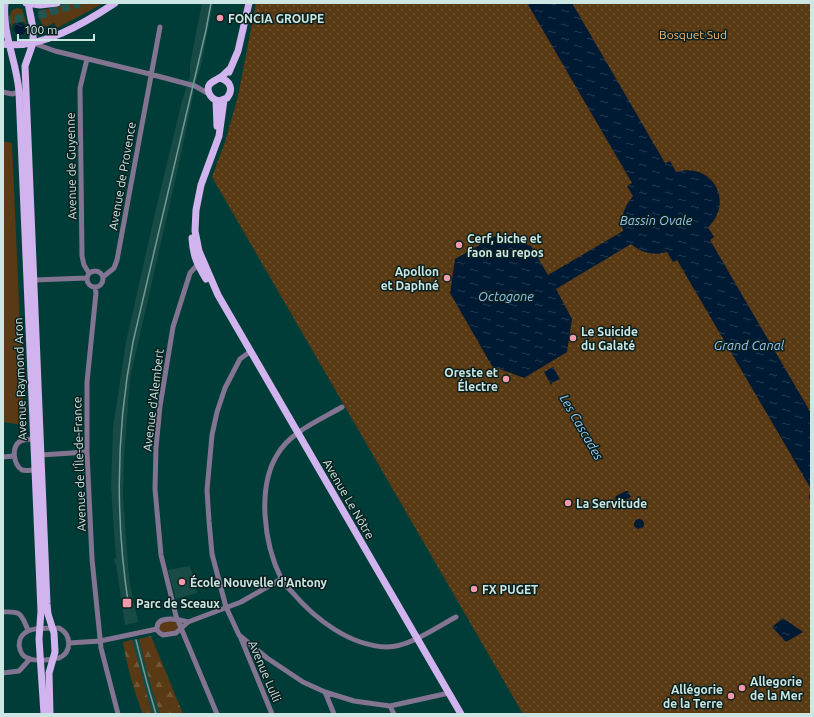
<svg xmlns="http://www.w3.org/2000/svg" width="814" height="717" font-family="Ubuntu,sans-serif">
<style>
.built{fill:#184a46}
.grass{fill:#5a3a14}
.forest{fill:url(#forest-firs)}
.park{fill:url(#park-dots)}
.water{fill:url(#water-ripples)}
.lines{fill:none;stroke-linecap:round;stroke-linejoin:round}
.highway-tunnel{stroke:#1f5652;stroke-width:8;stroke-dasharray:8 4;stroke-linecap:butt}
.minor{stroke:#837491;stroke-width:5}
.major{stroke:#d1b3ee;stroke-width:7}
.rail{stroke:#719b97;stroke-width:1.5}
.poi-dot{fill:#f39aaa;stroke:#0a201e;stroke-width:1.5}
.labels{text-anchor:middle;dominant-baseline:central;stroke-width:3;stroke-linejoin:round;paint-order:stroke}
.poi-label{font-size:12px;font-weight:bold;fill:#cce7e3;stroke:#0a201e;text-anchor:start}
.park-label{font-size:12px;fill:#f5b978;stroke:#0a201e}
.street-label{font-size:12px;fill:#cce7e3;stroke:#0a201e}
.water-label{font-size:13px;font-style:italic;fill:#97c6f3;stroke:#0a201e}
</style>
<defs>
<pattern id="forest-firs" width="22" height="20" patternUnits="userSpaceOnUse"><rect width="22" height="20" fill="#5a3a14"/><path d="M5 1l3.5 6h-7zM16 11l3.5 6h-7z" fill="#705636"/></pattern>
<pattern id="park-dots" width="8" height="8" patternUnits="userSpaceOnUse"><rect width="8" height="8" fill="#5a3a14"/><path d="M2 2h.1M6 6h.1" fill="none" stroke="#705636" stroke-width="1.8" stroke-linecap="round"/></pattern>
<pattern id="water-ripples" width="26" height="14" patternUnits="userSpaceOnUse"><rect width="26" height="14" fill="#001a33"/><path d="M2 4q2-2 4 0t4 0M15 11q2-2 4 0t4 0" fill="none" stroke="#243b50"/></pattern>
</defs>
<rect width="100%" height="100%" fill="#003d39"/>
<path class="built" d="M202 3H213L201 66 193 90 194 91 180 159 130 378 124 458 123 497 128 565 130 585 138 622 125 625 116 564H115L114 559H116L111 487 113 428 126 342 156 209 182 101 190 76V64Z
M190 566 197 593 176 599 168 570Z
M139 639 148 675 160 714H152L137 662 132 640Z"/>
<path class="grass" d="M68 3H104L57 28 54 23 47 26H43L39 17V10L55 8Z
M17 8 22 9 27 25C22 20 18 20 13 24L11 28C10 19 7 11 17 8Z
M3 141 12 143 24 417 23 421 24 425 3 422Z
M172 620 176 621 178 628 176 631 164 634 160 630V626L161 623Z"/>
<path class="forest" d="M151 636 183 714H160L148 675 139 639Z
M132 640 152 714H143C134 691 127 666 123 642Z"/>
<path class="park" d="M256 3H811V714H523L212 177 225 142 238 96Z"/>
<path class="water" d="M527 3H572L665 163 670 161 676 172C712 161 735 202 708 227L714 237 710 240 811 413V503L809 497 811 489 677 260 673 262 667 252C653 256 642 253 631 244L556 289 572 319 567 352 524 378 492 366 450 293 455 259 499 234 531 246 548 275 623 231C620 218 624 207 633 196L627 186 632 183Z
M14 29a6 6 0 1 1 12 0a6 6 0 1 1-12 0Z
M553 367 560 379 553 382 551 385 544 372Z
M626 491H628L631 497 618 503 615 498 616 496Z
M634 524a5 5 0 1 1 10 0a5 5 0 1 1-10 0Z
M783 618 803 632 786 642 772 627Z"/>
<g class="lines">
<path class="highway-tunnel" d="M3 21 40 15 80 3"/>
<path class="minor" d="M33 43 55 51 150 74 195 86 209 94
M87 59 80 88 82 256 84 265 89 273
M3 92 12 94 19 92
M199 263 190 273 173 327 160 406 156 448 155 489 161 555 176 616 217 714
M87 279a8 8 0 1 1 16 0a8 8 0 1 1-16 0Z
M103 277 114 268 117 260 160 27
M34 280 87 278
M95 287 96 293 87 382V452L92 559 101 648 118 714
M251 351 240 359 225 388 217 412 212 435 207 490 209 521 212 554 226 607 239 635 267 658 303 682 325 692 354 701 390 706 449 693
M342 407C320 420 290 432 277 455 257 488 264 544 281 578 283 583 288 588 292 592 315 619 350 646 387 647 409 647 437 627 456 617
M34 439C29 439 23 439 19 442 11 449 14 465 22 470 26 471 31 470 35 470
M41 455 87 452
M3 457 14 456
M3 612C22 611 21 614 28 630
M188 622C181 620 157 614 157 628 157 631 159 633 163 635L176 633 188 622 241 602 281 579
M59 628C72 635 72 652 59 658 50 659 39 662 30 659 17 656 15 637 28 631 36 627 50 629 59 628Z
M240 636 272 714
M69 643 100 641 157 629
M3 673 19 671 30 659
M325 692 334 714
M390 706 394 714"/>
<path class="major" d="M5 3C2 34 17 62 19 92L41 611 39 639 44 714
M26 3 40 5 57 3
M28 3 33 28V43L25 66 47 604 48 614 54 633 55 652 49 673 50 714
M3 44C40 50 85 23 115 3
M229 72 238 51 249 3
M219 78C230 80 234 89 227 98L219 101C214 100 211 98 209 93 205 83 215 81 221 77 224 75 227 71 230 69
M216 100 217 126
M224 100 219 136 201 185 196 210 195 231 199 251 218 295 461 714
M192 238C193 256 197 264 206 279"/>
<path class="rail" d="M129 608C115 519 116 430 133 342L206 30 211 3
M136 640 147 683 156 714"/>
</g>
<g class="poi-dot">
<circle cx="220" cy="18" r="4"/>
<circle cx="459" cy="245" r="4"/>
<circle cx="447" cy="278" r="4"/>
<circle cx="573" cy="338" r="4"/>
<circle cx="506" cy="379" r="4"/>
<circle cx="568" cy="503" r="4"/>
<circle cx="182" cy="582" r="4"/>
<circle cx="474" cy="589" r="4"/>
<rect x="122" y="598" width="10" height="10" rx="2"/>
<circle cx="742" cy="688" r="4"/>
<circle cx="731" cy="696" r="4"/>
</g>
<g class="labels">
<g class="poi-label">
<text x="228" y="18">FONCIA GROUPE</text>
<text x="467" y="238">Cerf, biche et<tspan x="467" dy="14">faon au repos</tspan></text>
<text x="439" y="271" text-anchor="end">Apollon<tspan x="439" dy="14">et Daphné</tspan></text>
<text x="581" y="331">Le Suicide<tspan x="581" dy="14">du Galaté</tspan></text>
<text x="498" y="372" text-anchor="end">Oreste et<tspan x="498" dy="14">Électre</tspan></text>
<text x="576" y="503">La Servitude</text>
<text x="190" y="582">École Nouvelle d'Antony</text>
<text x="482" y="589">FX PUGET</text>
<text x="136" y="603">Parc de Sceaux</text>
<text x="750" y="681">Allegorie<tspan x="750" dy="14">de la Mer</tspan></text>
<text x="723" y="689" text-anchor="end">Allégorie<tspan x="723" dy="14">de la Terre</tspan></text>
</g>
<g class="park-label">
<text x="693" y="34">Bosquet Sud</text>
</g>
<g class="street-label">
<text transform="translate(71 166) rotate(-91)">Avenue de Guyenne</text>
<text transform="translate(122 176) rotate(-80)">Avenue de Provence</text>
<text transform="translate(20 379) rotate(-92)">Avenue Raymond Aron</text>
<text transform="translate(153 400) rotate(-83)">Avenue d'Alembert</text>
<text transform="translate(79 464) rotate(-92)">Avenue de l'Île-de-France</text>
<text transform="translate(349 499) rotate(60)">Avenue Le Nôtre</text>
<text transform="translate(265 671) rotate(67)">Avenue Lulli</text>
</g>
<g class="water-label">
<text x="656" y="220">Bassin Ovale</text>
<text x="506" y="296">Octogone</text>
<text x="749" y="345">Grand Canal</text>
<text transform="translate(582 427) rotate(60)">Les Cascades</text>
</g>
</g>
<rect width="814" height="717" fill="none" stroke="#cce7e3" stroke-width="8"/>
<path d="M18 34v6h76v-6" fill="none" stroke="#cce7e3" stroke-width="2"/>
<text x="24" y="34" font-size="12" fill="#cce7e3" stroke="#0a201e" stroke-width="3" paint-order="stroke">100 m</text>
</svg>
